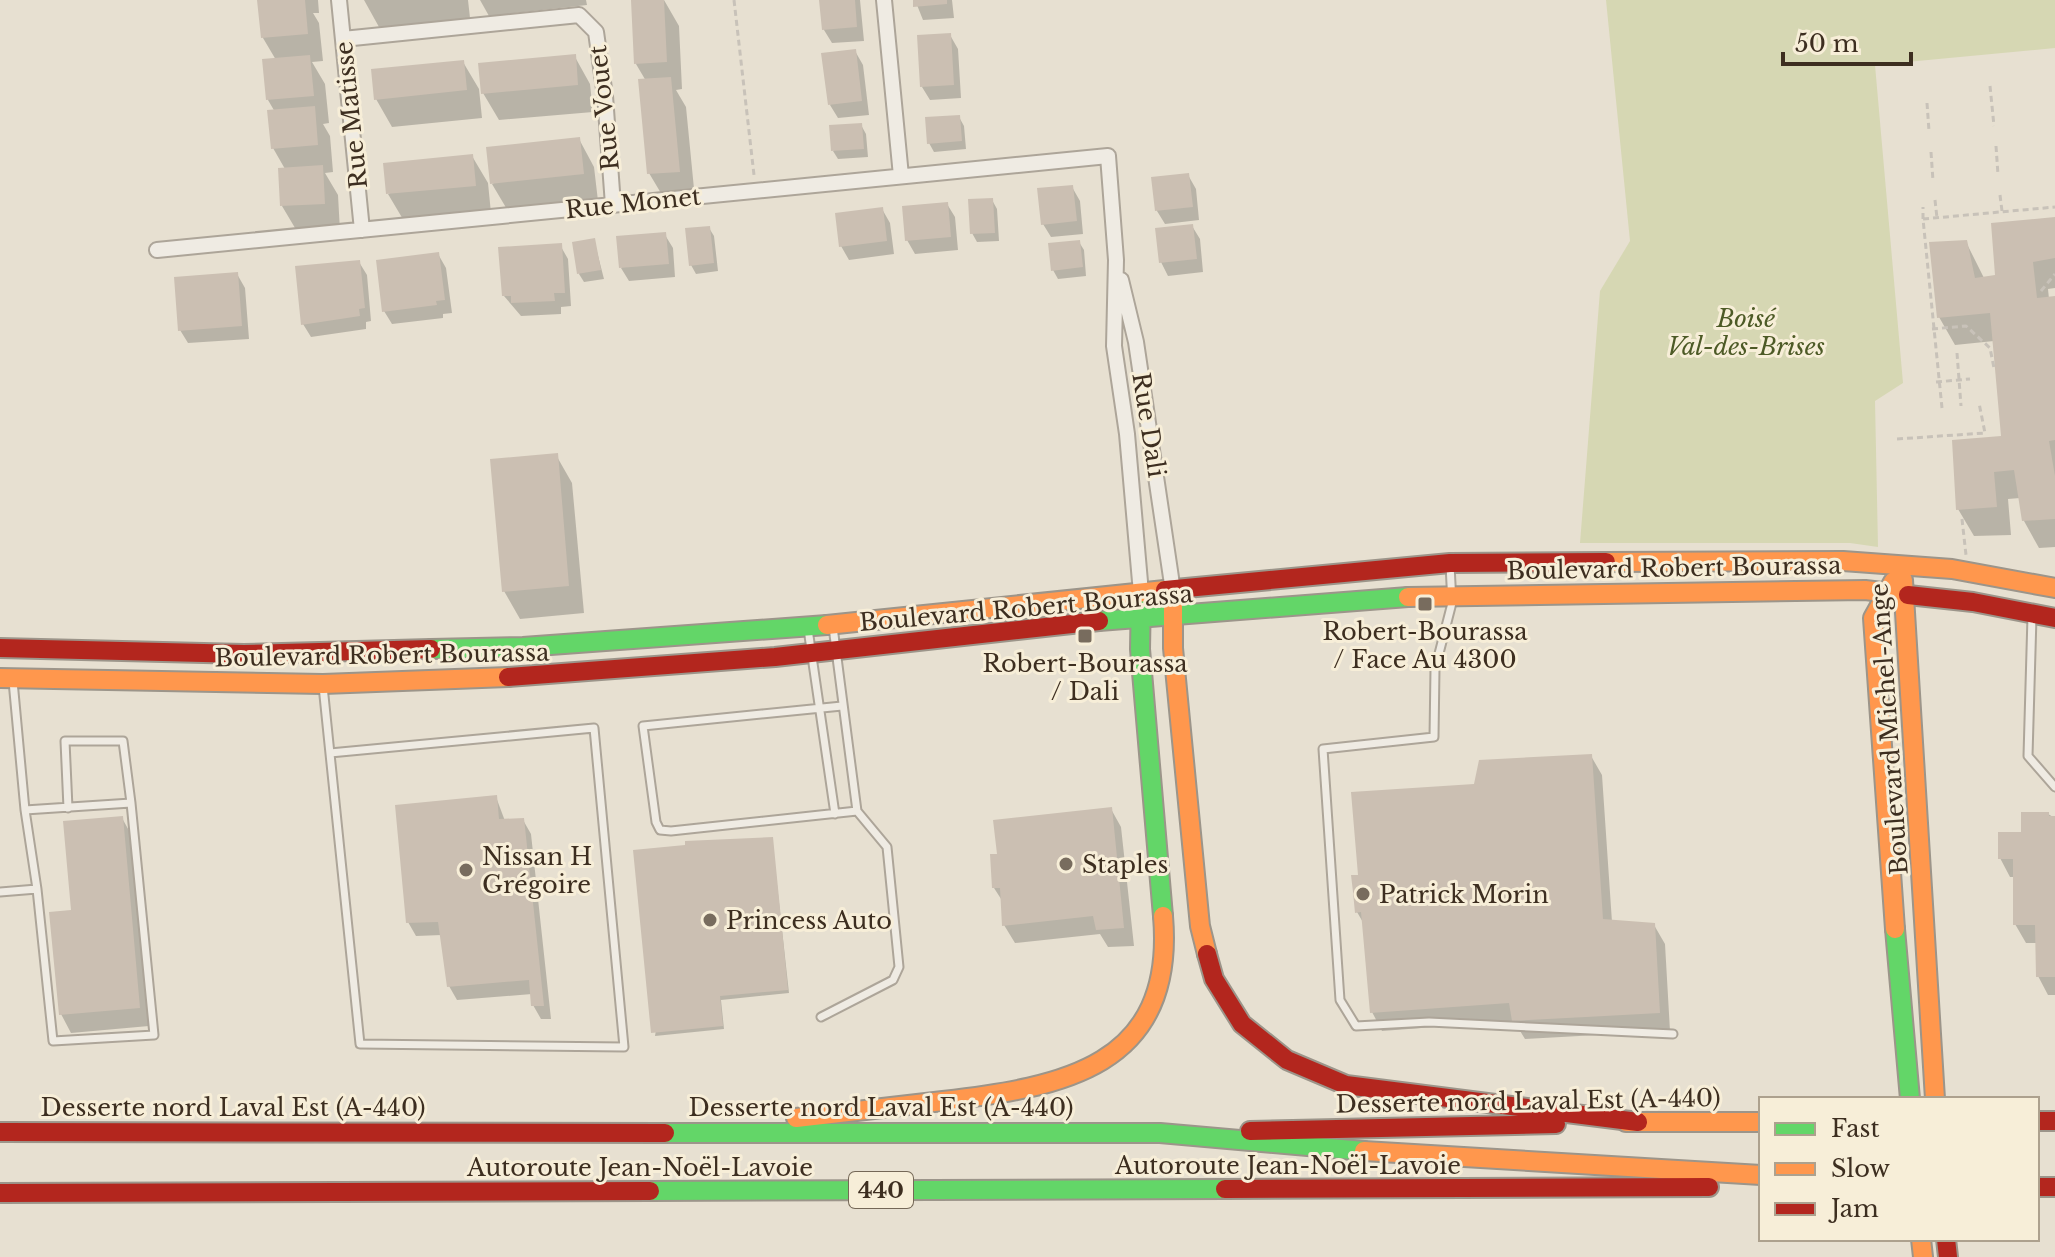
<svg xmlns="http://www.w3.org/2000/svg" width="2055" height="1257" font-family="'Libre Baskerville',serif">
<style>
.green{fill:#d6d7b3}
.shadow{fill:#0003}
.building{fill:#cbbfb2}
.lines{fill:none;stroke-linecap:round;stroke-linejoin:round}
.lane-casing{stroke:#ada599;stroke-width:11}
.street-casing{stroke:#ada599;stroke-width:18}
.fast-casing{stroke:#9c958a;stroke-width:22}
.slow-casing{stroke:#9c958a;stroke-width:22}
.jam-casing{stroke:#9c958a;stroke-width:22}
.path{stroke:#c8c2b9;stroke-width:3;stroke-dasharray:6 4;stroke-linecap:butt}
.lane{stroke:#efebe3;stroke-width:7}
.street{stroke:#efebe3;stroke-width:14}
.fast{stroke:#63d668;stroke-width:18}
.slow{stroke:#ff974d;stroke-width:18}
.jam{stroke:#b3261e;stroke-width:18}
.poi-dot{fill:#786c5e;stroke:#f7eed8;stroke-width:3}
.labels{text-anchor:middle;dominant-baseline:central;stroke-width:6;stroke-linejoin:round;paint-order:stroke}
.shield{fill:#f7eed8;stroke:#756857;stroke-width:2}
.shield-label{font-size:22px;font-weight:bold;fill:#3d2e20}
.street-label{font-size:24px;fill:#3d2e20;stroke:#f7eed8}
.park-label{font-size:24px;font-style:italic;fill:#4d5a26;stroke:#f7eed8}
.poi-label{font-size:24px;fill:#3d2e20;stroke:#f7eed8;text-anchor:start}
</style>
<rect width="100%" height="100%" fill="#e7e0d1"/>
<path class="green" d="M1606 0H2055V48L1875 65 1903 383 1875 401 1878 547 1850 543H1580L1600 291 1630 241Z"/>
<path class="shadow" d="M259 0H318L319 13H313L319 23 323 61 312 62 325 84 329 123 323 124 330 136 333 172 325 173 338 195 340 231 298 233 282 206 285 169 273 148 275 112 268 100 276 60 263 38Z
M364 0H468L470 18 379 27Z
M480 0H586L587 5 489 16Z
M664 0 679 26 682 89 676 90 686 107 695 199 665 200 649 173 646 81 636 64Z
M821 0H860L864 41 832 43 824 30Z
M915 0H952L954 18 923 20Z
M950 35 958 49 961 98 930 100 922 87Z
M855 51 863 65 869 115 838 118 830 105Z
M575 57 590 84 593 112 499 120 483 93Z
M463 62 479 89 482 118 392 127 376 99Z
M959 117 964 126 966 149 934 152 929 143Z
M861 125 866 134 868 157 838 159 833 151Z
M579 139 594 167 598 201 508 211 492 184Z
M472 156 488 183 491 213 404 221 388 194Z
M1188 175 1196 189 1199 220 1165 224 1157 211 1153 179Z
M1072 187 1080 201 1083 234 1051 237 1043 224Z
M992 200 997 209 999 241 977 242 972 233Z
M947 204 955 217 958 250 915 254 907 240Z
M882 209 890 223 894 254 849 260 841 246Z
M2055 219V288L2048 289 2049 299 2055 298V547L2039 548 2024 521 2020 498 2008 499 2011 535 1974 536 1958 509 2003 438 1994 341 1955 345 1939 317 1966 242 1984 278 1997 277Z
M1192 226 1200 239 1203 272 1168 276 1161 262Z
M709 228 714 236 718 271 696 274 691 265Z
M665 235 673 248 675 277 629 281 621 268Z
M594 240 604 279 584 282 579 274Z
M1079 242 1084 250 1086 276 1058 279 1053 270Z
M560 245 568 259 571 306 561 307V314L521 316 504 296Z
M438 254 446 268 452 313 443 314V318L392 324 384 311Z
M359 262 367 275 371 321 366 322V329L311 337 303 324Z
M237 274 245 288 249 339 188 343 180 330Z
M556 455 572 483 584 613 520 619 504 591Z
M1591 756 1602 775 1612 922 1654 925 1665 944 1670 1031 1525 1039 1514 1021 1382 1031 1372 1012 1364 924 1357 912 1360 876 1476 786Z
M496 797 505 821 523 820 531 834 551 1019H541L533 1005 532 994 457 1000 449 986 442 935 416 936 408 922Z
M1111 809 1121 827 1134 946 1108 947 1100 934 1015 943 1004 925 1003 902 994 888Z
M2048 814 2055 818V995H2048L2038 976V943H2026L2015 924V877H2010L2000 858Z
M122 818 132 836 149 1026 71 1033 61 1014Z
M772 839 789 993 721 1000 724 1029 655 1036 687 847Z"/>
<path class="building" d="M257 0H305L308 34 261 38Z
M631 0H664L667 62 634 64Z
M819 0H855L857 27 822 30Z
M913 0H947V4L913 7Z
M951 33 954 85 920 87 917 35Z
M856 49 862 101 828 105 821 53Z
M576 54 578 85 481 94 478 63Z
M310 55 314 96 266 100 262 59Z
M464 60 467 90 374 100 371 69Z
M671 77 680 172 647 174 638 79Z
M315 106 318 145 271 149 267 110Z
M960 115 962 141 927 144 925 117Z
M862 123 864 149 831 151 829 125Z
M580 137 584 174 490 184 486 147Z
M473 154 476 186 386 194 383 163Z
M323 165 325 204 280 206 278 168Z
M1189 173 1193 207 1155 211 1151 177Z
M1073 185 1077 221 1041 225 1037 188Z
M993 198 995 233 970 234 968 199Z
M948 202 951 237 905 241 902 206Z
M883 207 887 241 839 247 835 213Z
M2055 217V258L2033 262 2037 298 2055 296V440L2049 441 2055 476V519L2022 521 2014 470 1994 472 1997 507 1956 510 1952 440 2001 436 1990 313 1937 318 1929 242 1967 240 1975 278 1995 275 1991 223Z
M1193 224 1197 259 1159 263 1155 228Z
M710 226 714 263 689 266 685 228Z
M666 232 669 264 619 268 616 236Z
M595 238 601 270 577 274 572 242Z
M1080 240 1083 267 1051 271 1048 243Z
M562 243 565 293H554L555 301 511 303V296H502L498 247Z
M439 252 445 300 436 301 437 305 382 312 376 260Z
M360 260 365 308 359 309 360 316 301 325 295 266Z
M238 272 242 326 178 331 174 277Z
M558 453 569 586 502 592 490 459Z
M1592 754 1603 919 1655 923 1660 1013 1512 1021 1509 1003 1370 1013 1361 912 1355 913 1353 892 1351 875H1358L1351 792 1474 784 1479 760Z
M497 795 499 819 524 818 544 1006H531L529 980 447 987 438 922 406 923 395 805Z
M1112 807 1124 928 1096 930 1093 916 1002 926 1000 888H992L990 854H997L993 820Z
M2021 812H2049V816H2055V977H2036L2035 925H2013V859H1998V832H2021Z
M123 816 140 1008 59 1015 49 912 71 910 63 821Z
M773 837 788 990 720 996 723 1026 651 1033 633 850 685 845V841Z"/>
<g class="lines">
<defs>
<path id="lane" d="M1450 565 1452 603 1435 669 1434 737 1323 749 1340 1000 1356 1026 1429 1022 1673 1034
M2032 616 2028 756 2055 787
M808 629 835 814
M323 686 360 1044 624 1047 594 728 330 753
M842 706 643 726 656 822 660 830 671 831 857 811
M68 808 65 741H123L131 803
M25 810 131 803 154 1035 53 1041 37 889
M0 892 37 889 25 810 13 681
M821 1017 893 980 899 967 887 847 857 811 833 627"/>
<path id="street" d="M339 0 362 230
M884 0 901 176
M343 39 579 15 596 32 605 96 613 205
M157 250 1108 156 1116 260 1114 346 1127 434 1141 593
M1121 280 1136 342 1173 591"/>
<path id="fast" d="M1141 593 1140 649 1163 916
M1099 621 1408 597
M431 649 523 647 827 625
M1895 929 1910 1099
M665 1133H1160L1364 1151
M650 1191 1225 1189"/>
<path id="slow" d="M1606 562 1843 561 1952 569 2055 588
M1903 580 1935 1099
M1893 582 1873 618 1895 929
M1173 591V648L1200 926 1207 954
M1408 597 1865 590 1908 595
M827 625 1165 590
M0 678 323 684 508 677
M796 1118C845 1112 894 1107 943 1101 1061 1087 1176 1068 1163 916
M1626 1122H1761
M1364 1151 1761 1175
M1921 1239 1923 1257"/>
<path id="jam" d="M1165 590 1450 563 1606 562
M1908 595 1973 602 2055 618
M0 648 244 654 431 649
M508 677 775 657 1099 621
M1207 954 1214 979 1242 1024 1287 1060 1346 1085 1638 1122
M2037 1121H2055
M1250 1131 1556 1124
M0 1132 665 1133
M2037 1187H2055
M1225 1189 1709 1187
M0 1193 650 1191
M1946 1239 1948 1257"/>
</defs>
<use href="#lane" class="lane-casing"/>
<use href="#street" class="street-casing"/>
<use href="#fast" class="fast-casing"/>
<use href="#slow" class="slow-casing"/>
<use href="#jam" class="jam-casing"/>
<path class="path" d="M734 0 754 175
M1990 86 1994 126
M1927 103 1929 131
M1996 146 1998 175
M1931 152 1933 181
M2000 195 2002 211
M1935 200 1937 218
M1923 219V207
M2041 291 2055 274
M1932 329 1966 326 1990 348 1994 368
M1957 353 1961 406
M1936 382 1970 379
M1942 408 1923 219 2055 207
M1897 439 1985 433 1979 403
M1962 519 1966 555"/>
<use href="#lane" class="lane"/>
<use href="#street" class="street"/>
<use href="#fast" class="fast"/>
<use href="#slow" class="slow"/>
<use href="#jam" class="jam"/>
</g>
<g class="poi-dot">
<rect x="1417" y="596" width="16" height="16" rx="4"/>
<rect x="1077" y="628" width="16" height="16" rx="4"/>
<circle cx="1066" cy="864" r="8"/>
<circle cx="466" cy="870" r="8"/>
<circle cx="1363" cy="894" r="8"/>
<circle cx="710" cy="920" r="8"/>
</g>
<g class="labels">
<rect class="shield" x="849" y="1172" width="64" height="36" rx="6"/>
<g class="shield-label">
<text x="881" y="1190">440</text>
</g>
<g class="street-label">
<text transform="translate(604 108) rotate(-96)">Rue Vouet</text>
<text transform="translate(351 115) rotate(-96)">Rue Matisse</text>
<text transform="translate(633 203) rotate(-6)">Rue Monet</text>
<text transform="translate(1149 425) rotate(81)">Rue Dali</text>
<text transform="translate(1674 568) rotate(-1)">Boulevard Robert Bourassa</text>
<text transform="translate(1026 608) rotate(-5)">Boulevard Robert Bourassa</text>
<text transform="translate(382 655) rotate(-1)">Boulevard Robert Bourassa</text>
<text transform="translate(1889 729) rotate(-94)">Boulevard Michel-Ange</text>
<text transform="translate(1528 1101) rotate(-1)">Desserte nord Laval Est (A-440)</text>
<text x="233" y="1107">Desserte nord Laval Est (A-440)</text>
<text x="881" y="1107">Desserte nord Laval Est (A-440)</text>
<text x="1288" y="1165">Autoroute Jean-Noël-Lavoie</text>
<text x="640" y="1167">Autoroute Jean-Noël-Lavoie</text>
</g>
<g class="park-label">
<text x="1746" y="318">Boisé<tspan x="1746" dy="28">Val-des-Brises</tspan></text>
</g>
<g class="poi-label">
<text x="1425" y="631" text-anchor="middle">Robert-Bourassa<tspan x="1425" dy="28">/ Face Au 4300</tspan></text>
<text x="1085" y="663" text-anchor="middle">Robert-Bourassa<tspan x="1085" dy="28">/ Dali</tspan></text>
<text x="482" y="856">Nissan H<tspan x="482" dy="28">Grégoire</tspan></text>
<text x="1082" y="864">Staples</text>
<text x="1379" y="894">Patrick Morin</text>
<text x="726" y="920">Princess Auto</text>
</g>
</g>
<rect x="1759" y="1097" width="280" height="144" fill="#f7eed8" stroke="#ada18e" stroke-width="2"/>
<rect x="1775" y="1123" width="40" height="12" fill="#63d668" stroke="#ada18e" stroke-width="2"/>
<text x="1831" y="1137" font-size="24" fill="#3d2e20">Fast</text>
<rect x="1775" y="1163" width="40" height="12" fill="#ff974d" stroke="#ada18e" stroke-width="2"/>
<text x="1831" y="1177" font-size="24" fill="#3d2e20">Slow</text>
<rect x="1775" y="1203" width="40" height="12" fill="#b3261e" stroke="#ada18e" stroke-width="2"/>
<text x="1831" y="1217" font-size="24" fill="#3d2e20">Jam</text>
<path d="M1783 52v12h128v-12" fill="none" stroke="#3d2e20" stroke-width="4"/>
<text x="1795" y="52" font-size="24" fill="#3d2e20" stroke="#f7eed8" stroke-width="6" paint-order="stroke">50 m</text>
</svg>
